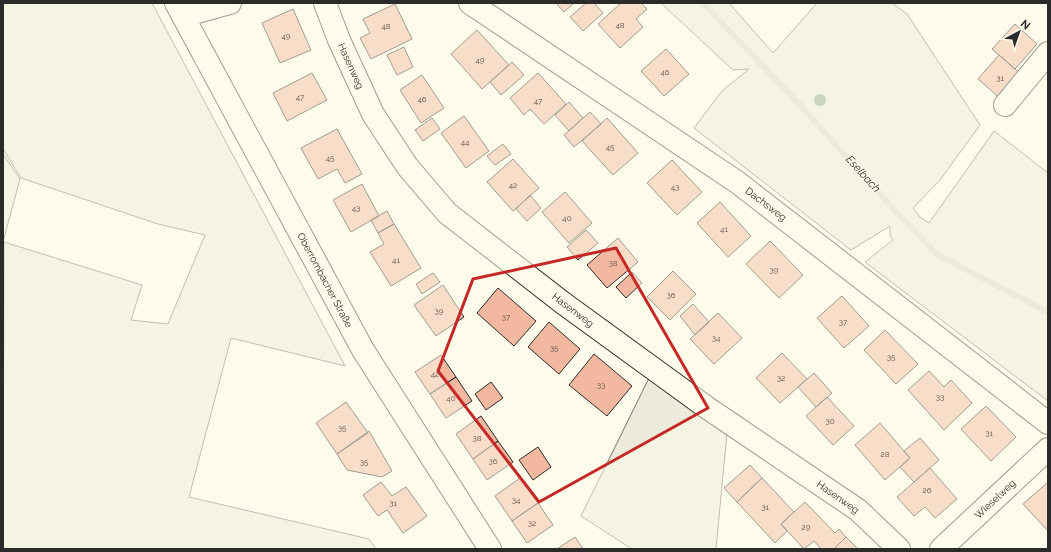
<svg xmlns="http://www.w3.org/2000/svg" width="1051" height="552" font-family="Raleway,sans-serif">
<style>
.green{fill:#ecebdb;stroke:#74746e}
.lines{fill:none;stroke-linecap:round;stroke-linejoin:round}
.stream{stroke:#d8d7c9;stroke-width:6}
.building{fill:#f2b8a0;stroke:#2b2b2b}
.minor-casing{stroke:#2b2b2b;stroke-width:24}
.minor{stroke:#fdfbea;stroke-width:22}
.tree{fill:#8ea78a}
.marked{fill:none;stroke:#c62828;stroke-width:3;stroke-linejoin:round}
.labels{text-anchor:middle;dominant-baseline:central;stroke-width:3;stroke-linejoin:round;paint-order:stroke}
.number-label{font-size:8px;fill:#5d4e48}
.street-label{font-size:10px;fill:#2b2b2b;stroke:#fdfbea}
.water-label{font-size:11px;font-style:italic;fill:#2b2b2b;stroke:#fdfbea}
</style>
<rect width="100%" height="100%" fill="#fdfbea"/>
<path class="green" d="M3 3H152L345 366 231 338 189 497 369 539 376 549H3L4 242 142 285 131 320 168 324 205 235 158 224 21 178 3 149Z
M661 3H729L773 53 817 3H892L907 14 980 125 940 180 913 208 920 217 929 223 994 131 1048 173V401L865 262 893 240 890 235V226L851 250 694 128 722 91 749 69 733 70Z
M3 154 20 179 3 242Z
M650 376 727 433 716 549H632L581 516Z"/>
<g class="lines">
<path class="stream" d="M703 3 799 104 898 214 938 255 1048 312"/>
</g>
<path class="building" d="M556 3H574L564 12Z
M586 3H594L603 13 583 31 570 17Z
M621 3H641L647 9 636 19 643 27 620 48 598 24Z
M395 4 412 39 371 59 360 38 370 33 363 19Z
M293 9 311 50 280 63 262 23Z
M1015 24 1037 44 1015 69 992 49Z
M477 30 509 65 482 89 451 54Z
M404 47 413 67 397 75 387 55Z
M666 49 689 74 664 96 641 71Z
M999 55 1023 76 1002 100 978 79Z
M512 62 524 75 501 95 490 82Z
M312 73 327 100 287 121 273 93Z
M538 73 566 104 544 124 530 109 524 115 510 98Z
M422 75 444 108 421 123 400 90Z
M569 102 583 118 569 131 555 115Z
M590 112 601 124 574 147 564 135Z
M464 116 489 151 466 168 441 133Z
M432 118 440 129 423 141 415 130Z
M607 118 638 153 613 175 582 141Z
M337 129 362 174 345 183 337 169 318 179 301 148Z
M503 144 511 154 495 165 487 156Z
M513 159 539 188 513 211 487 182Z
M672 160 702 192 677 215 647 183Z
M362 184 379 216 351 232 333 200Z
M565 192 592 223 569 243 542 212Z
M530 195 541 208 527 221 516 209Z
M720 202 751 236 728 257 697 223Z
M387 211 394 224 378 233 371 220Z
M394 224 421 268 391 286 370 252 384 244 378 233Z
M586 230 598 243 578 260 567 247Z
M618 238 638 262 607 288 587 265Z
M770 241 803 275 779 298 746 264Z
M673 271 696 294 670 320 647 297Z
M632 272 642 283 626 298 616 287Z
M433 273 440 282 422 294 416 284Z
M443 285 464 317 436 336 414 305Z
M498 288 536 321 514 346 477 313Z
M842 296 869 326 844 348 817 318Z
M693 304 709 322 695 335 680 316Z
M718 313 742 338 714 364 690 339Z
M549 322 580 349 559 374 528 347Z
M885 330 918 364 896 384 864 350Z
M782 353 807 379 780 403 756 378Z
M594 354 632 386 607 416 569 385Z
M441 355 456 377 430 394 415 372Z
M929 371 944 387 951 380 972 403 944 430 908 390Z
M814 373 832 393 816 407 798 387Z
M456 377 472 401 446 418 430 394Z
M491 382 503 398 486 410 475 394Z
M827 397 854 426 833 445 806 416Z
M346 402 368 433 337 454 316 423Z
M986 406 1016 437 991 461 961 429Z
M481 416 498 441 473 459 456 434Z
M880 423 910 458 885 480 855 445Z
M369 431 392 471 382 477 347 470 337 454Z
M920 438 939 460 914 482 900 467 910 458 904 451Z
M498 441 513 462 487 480 473 459Z
M538 447 551 467 533 480 519 460Z
M750 465 762 478 737 502 724 488Z
M930 468 957 499 935 518 925 507 914 516 897 497Z
M520 478 538 503 512 521 495 496Z
M762 478 794 512 781 524 787 531 775 543 737 502Z
M381 482 392 496 406 487 427 516 403 533 387 510 378 516 363 495Z
M1048 482V529L1047 530 1023 504Z
M805 502 835 533 839 529 846 537 834 549H821L814 541 804 549 781 524Z
M538 503 553 525 527 543 512 521Z
M575 537 583 549H557Z
M846 537 858 549H834Z"/>
<g class="lines">
<defs>
<path id="minor" d="M176 3 363 350 490 549
M325 3 339 40 373 114 407 166 447 213 563 303 706 407 858 510 899 549
M470 3 737 182 1048 423
M183 16 230 3
M1005 105 1048 53
M941 549 1048 449"/>
</defs>
<use href="#minor" class="minor-casing"/>
<use href="#minor" class="minor"/>
</g>
<circle class="tree" cx="820" cy="100" r="6"/>
<path d="M0 0H1051V552H0ZM616 248 708 408 539 502 438 371 473 279Z" fill="#fdfbea" fill-opacity=".55" fill-rule="evenodd"/>
<path class="marked" d="M616 248 708 408 539 502 438 371 473 279Z"/>
<g class="labels">
<g class="number-label">
<text x="620" y="25">48</text>
<text x="386" y="26">48</text>
<text x="286" y="36">49</text>
<text x="480" y="60">49</text>
<text x="665" y="72">46</text>
<text x="1000" y="78">31</text>
<text x="300" y="97">47</text>
<text x="422" y="99">46</text>
<text x="538" y="101">47</text>
<text x="465" y="142">44</text>
<text x="610" y="147">45</text>
<text x="330" y="158">45</text>
<text x="513" y="185">42</text>
<text x="675" y="187">43</text>
<text x="356" y="208">43</text>
<text x="567" y="218">40</text>
<text x="724" y="229">41</text>
<text x="396" y="260">41</text>
<text x="613" y="263">38</text>
<text x="774" y="270">39</text>
<text x="671" y="295">36</text>
<text x="439" y="311">39</text>
<text x="506" y="317">37</text>
<text x="843" y="322">37</text>
<text x="716" y="338">34</text>
<text x="554" y="348">35</text>
<text x="891" y="357">35</text>
<text x="435" y="374">42</text>
<text x="781" y="378">32</text>
<text x="601" y="385">33</text>
<text x="940" y="397">33</text>
<text x="451" y="398">40</text>
<text x="830" y="421">30</text>
<text x="342" y="428">35</text>
<text x="989" y="433">31</text>
<text x="477" y="438">38</text>
<text x="885" y="454">28</text>
<text x="493" y="461">36</text>
<text x="364" y="462">35</text>
<text x="927" y="490">26</text>
<text x="516" y="500">34</text>
<text x="393" y="503">31</text>
<text x="765" y="507">31</text>
<text x="532" y="523">32</text>
<text x="806" y="527">29</text>
</g>
<g class="street-label">
<text transform="translate(351 66) rotate(66)">Hasenweg</text>
<text transform="translate(766 204) rotate(37)">Dachsweg</text>
<text transform="translate(325 280) rotate(62)">Oberrombacher Straße</text>
<text transform="translate(573 310) rotate(37)">Hasenweg</text>
<text transform="translate(838 497) rotate(35)">Hasenweg</text>
<text transform="translate(995 499) rotate(-43)">Wieselweg</text>
</g>
<g class="water-label">
<text transform="translate(863 174) rotate(48)">Eselbach</text>
</g>
</g>
<rect width="1051" height="552" fill="none" stroke="#2b2b2b" stroke-width="8"/>
<g transform="translate(1019 32) rotate(41)" stroke="#fdfbea" stroke-width="3" paint-order="stroke">
<path d="M0-3L7 15L0 10L-7 15Z" fill="#2b2b2b"/>
<text y="-6" font-size="11" font-weight="bold" text-anchor="middle" fill="#2b2b2b">N</text>
</g>
</svg>
